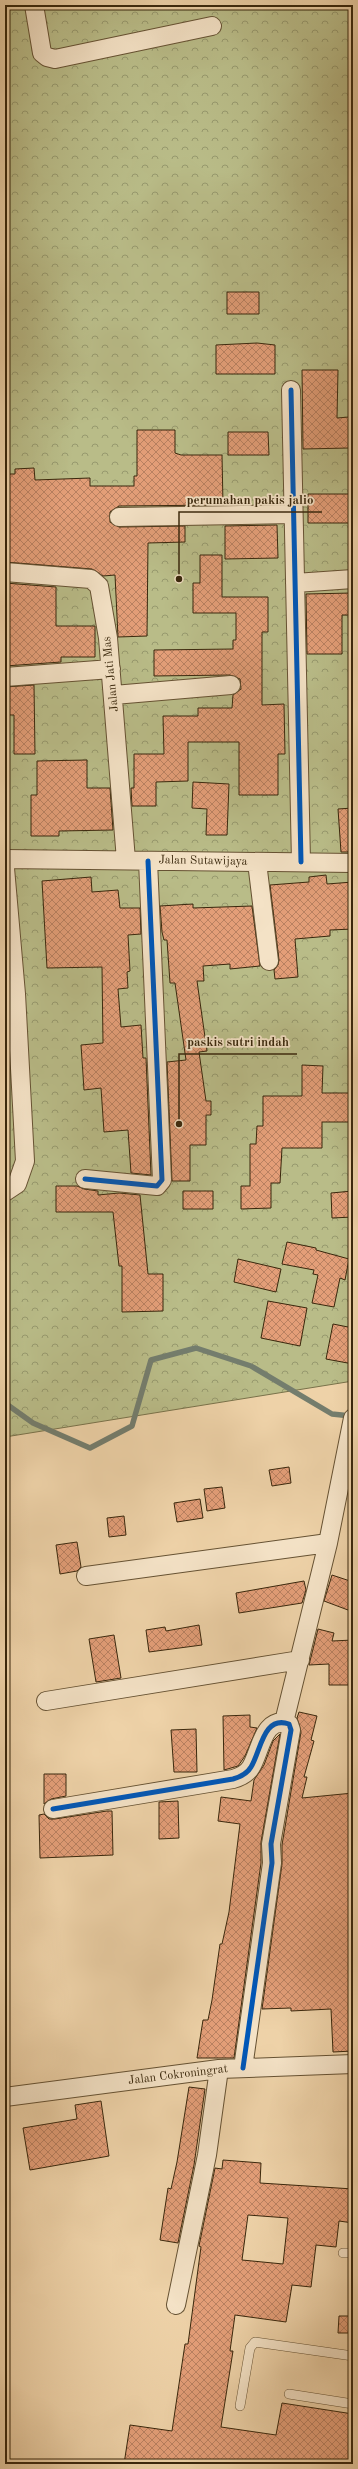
<svg xmlns="http://www.w3.org/2000/svg" width="358" height="2469" font-family="'Old Standard TT',serif">
<style>
.park{fill:url(#park-crowns);stroke:#79724a}
.lines{fill:none;stroke-linecap:round;stroke-linejoin:round}
.stream{stroke:#747d6d;stroke-width:5.5}
.building{fill:url(#building-cross-hatch);stroke:#39270c;fill-rule:evenodd}
.service-casing{stroke:#665233;stroke-width:10}
.minor-casing{stroke:#665233;stroke-width:20}
.service{stroke:#f4e2c6;stroke-width:9}
.minor{stroke:#f4e2c6;stroke-width:18}
.cycleway-casing{stroke:#f4e2c6;stroke-width:8}
.cycleway{stroke:#0057b8;stroke-width:5}
.labels{text-anchor:middle;dominant-baseline:central;stroke-width:3.5;stroke-linejoin:round;paint-order:stroke}
.street-label{font-size:12px;fill:#39270c;stroke:#f4e2c6}
.leader{fill:none;stroke:#39270c;stroke-width:1.5}
.callout-dot{fill:#39270c;stroke:#f4e2c6;stroke-width:1.5}
.callout-label{font-size:13px;text-anchor:middle;font-weight:bold;fill:#39270c;stroke:#f4e2c6;stroke-width:3.5;stroke-linejoin:round;paint-order:stroke}
</style>
<defs>
<pattern id="park-crowns" width="20" height="18" patternUnits="userSpaceOnUse"><rect width="20" height="18" fill="#b9bc88"/><path d="M2 6a3 3 0 1 1 6 0M12 15a3 3 0 1 1 6 0" fill="none" stroke="#97996e"/></pattern>
<pattern id="building-cross-hatch" width="8" height="8" patternUnits="userSpaceOnUse"><rect width="8" height="8" fill="#e39e78"/><path d="M0 0l8 8M0 8l8-8" fill="none" stroke="#b98161"/></pattern>
</defs>
<rect width="100%" height="100%" fill="#eed2a8"/>
<filter id="stains"><feTurbulence type="fractalNoise" baseFrequency=".005" numOctaves="4"/><feColorMatrix values="0 0 0 0 .2 0 0 0 0 .09 0 0 0 0 .02 0 0 0 .5 -.17"/></filter>
<radialGradient id="worn" r=".72"><stop offset=".6" stop-color="#630" stop-opacity="0"/><stop offset="1" stop-color="#630" stop-opacity=".3"/></radialGradient>
<path class="park" d="M5 5H353V1381L5 1437Z"/>
<g class="lines">
<path class="stream" d="M5 1403 33 1423 90 1448 132 1426 151 1360 196 1348 251 1366 332 1414 351 1416"/>
</g>
<path class="building" d="M227 292H259V314H227Z
M257 343 275 345V374H216V345Z
M302 370H338L337 418 349 417V448L303 449Z
M137 430H175V453L181 455H222L223 505 119 506 110 512V522L119 527 185 526V542L148 543 147 636 118 637 115 575 103 576 92 569 5 562V474H15V469L34 468 35 480 90 478V486H134V476H137Z
M228 432H268L269 455H228Z
M308 494H353V523H308Z
M277 525 278 558 225 559V526Z
M200 555H222V597H268V632H262V705L284 704 285 754H278V795H239V742H188V781L156 782V806H132L131 788H134V754H164L163 716H198V708H232L233 695 241 689 240 679 230 675 154 676V650L233 649V640H236V613H193V583H200Z
M5 583 56 587V626H95V657H61V662L5 666Z
M352 593 353 615H342V654H307L306 594Z
M34 685 35 754H14V715H5V687Z
M87 760V788H110L113 830 59 831V836H31V795H37V761Z
M193 782 229 784 227 835H206L207 809 192 808Z
M353 808V852H341L338 809Z
M326 875 327 884 353 882V929L330 930V936L295 939 298 977 275 979 274 970 278 965 279 960 270 885 309 882V877Z
M91 877 92 892 118 890 120 908H140L141 934 128 935 130 971 127 972 128 988 118 989 121 1027 141 1025 143 1058H146L151 1175 131 1173 128 1130 104 1132 101 1088 84 1090 81 1045 103 1043 102 967 47 968 42 881Z
M193 904V908L252 906 260 966 230 969V964L203 966 204 981H197L207 1051 199 1052 206 1101H211V1115H206V1145H190V1181H172L167 1062 186 1060 175 983H170L167 940H164L162 932 160 906Z
M302 1065 323 1066 322 1093H353V1122H322V1148H282L280 1183H271V1208L241 1209V1186H250V1144H256L257 1126H263V1096H302Z
M56 1186H77L84 1189 98 1191V1195L119 1193 140 1195 148 1274H163V1311L122 1312V1266H119L113 1212H56Z
M183 1191H213V1209H183Z
M353 1191V1217L332 1218 331 1193Z
M287 1242 316 1248V1250L349 1259 345 1280 340 1278 334 1307 312 1303 318 1275 313 1274 314 1270 282 1264Z
M238 1259 281 1269 276 1292 234 1282Z
M268 1301 307 1308 300 1346 261 1338Z
M333 1324 353 1328V1364L326 1359Z
M289 1467 291 1483 272 1486 269 1470Z
M222 1487 225 1508 207 1511 204 1489Z
M200 1499 203 1518 177 1522 174 1503Z
M124 1516 126 1535 109 1537 107 1518Z
M77 1542 81 1567 77 1571 60 1574 56 1545Z
M332 1575 353 1582V1597L348 1610 324 1601Z
M304 1581 306 1590 302 1603 239 1613 236 1593Z
M199 1625 202 1645 149 1652 146 1630 165 1627 166 1631Z
M318 1629 334 1633 332 1641 353 1640V1685H329V1664L309 1665Z
M114 1635 121 1678 96 1682 89 1639Z
M299 1712 317 1716 311 1740 314 1741 304 1777H307L302 1798 353 1793V2051L333 2052 331 2009 291 2011V2008L262 2009 282 1864V1845L301 1732 297 1718Z
M250 1715V1727L257 1728 245 1756 238 1766 224 1770 223 1716Z
M196 1729 197 1772H174L171 1730Z
M280 1734 261 1842V1863L234 2058H197L203 2020H208L212 2000 220 1944H222L229 1912 240 1824 218 1821 221 1797 251 1801 254 1780 264 1765 273 1741Z
M44 1774H66V1796L51 1799 44 1804Z
M178 1801 179 1838 159 1839V1802Z
M107 1811H112L113 1855 40 1858 39 1815 44 1814 49 1819H55Z
M189 2087 205 2089 194 2165 178 2243 160 2240 168 2188 171 2189 177 2162Z
M101 2101 109 2156 30 2170 23 2128 77 2119 75 2105Z
M223 2160 261 2163 260 2183 353 2189V2223L339 2221 336 2247 316 2245 311 2287 292 2285 286 2322 235 2315 230 2351H233L221 2427 276 2435 282 2403 353 2414V2464H124L130 2425 172 2431 185 2344H188L201 2247 199 2246 215 2168 222 2169ZM248 2215 288 2218 283 2264 242 2260Z
M339 2316H353V2333H338Z"/>
<g class="lines">
<defs>
<path id="service" d="M343 2253H353
M289 2394 353 2404
M240 2406 250 2348 255 2342 353 2356"/>
<path id="minor" d="M34 5 42 53 47 57 55 59 212 26
M291 390 301 862
M119 517 293 514
M5 572 91 579 99 586 108 638 126 860
M295 583 353 579
M5 677 111 669
M114 695 231 685
M5 859 353 863
M257 862 269 961
M5 868 16 994 25 1161 17 1184 5 1192
M85 1179 157 1186 162 1180 148 861
M86 1576 328 1543
M46 1701 300 1660
M284 1722 328 1543 353 1418
M53 1809 233 1779C240 1777 247 1774 251 1767 261 1751 263 1715 289 1724L291 1730 271 1844 272 1863 243 2068
M5 2097 219 2069 353 2064
M176 2305 207 2155 219 2069"/>
</defs>
<use href="#service" class="service-casing"/>
<use href="#minor" class="minor-casing"/>
<use href="#service" class="service"/>
<use href="#minor" class="minor"/>
<defs>
<path id="cycleway" d="M291 390 301 862
M85 1179 157 1186 162 1180 148 861
M53 1809 233 1779C240 1777 247 1774 251 1767 261 1751 263 1715 289 1724L291 1730 271 1844 272 1863 243 2068"/>
</defs>
<use href="#cycleway" class="cycleway-casing"/>
<use href="#cycleway" class="cycleway"/>
</g>
<g class="labels">
<g class="street-label">
<text transform="translate(111 674) rotate(-96)">Jalan Jati Mas</text>
<text transform="translate(203 861) rotate(1)">Jalan Sutawijaya</text>
<text transform="translate(178 2075) rotate(-7)">Jalan Cokroningrat</text>
</g>
</g>
<path class="leader" d="M179 579L179 512H322M179 1124L179 1054H297"/>
<g class="callout-dot">
<circle cx="179" cy="579" r="4"/>
<circle cx="179" cy="1124" r="4"/>
</g>
<g class="callout-label">
<text x="250" y="504">perumahan pakis jalio</text>
<text x="238" y="1046">paskis sutri indah</text>
</g>
<rect width="358" height="2469" fill="none" stroke="#eed2a8" stroke-width="20"/>
<rect x="6" y="6" width="346" height="2457" fill="none" stroke="#39270c" stroke-width="2"/>
<rect x="10" y="10" width="338" height="2449" fill="none" stroke="#39270c"/>
<rect width="100%" height="100%" filter="url(#stains)"/>
<rect width="100%" height="100%" fill="url(#worn)"/>
</svg>
